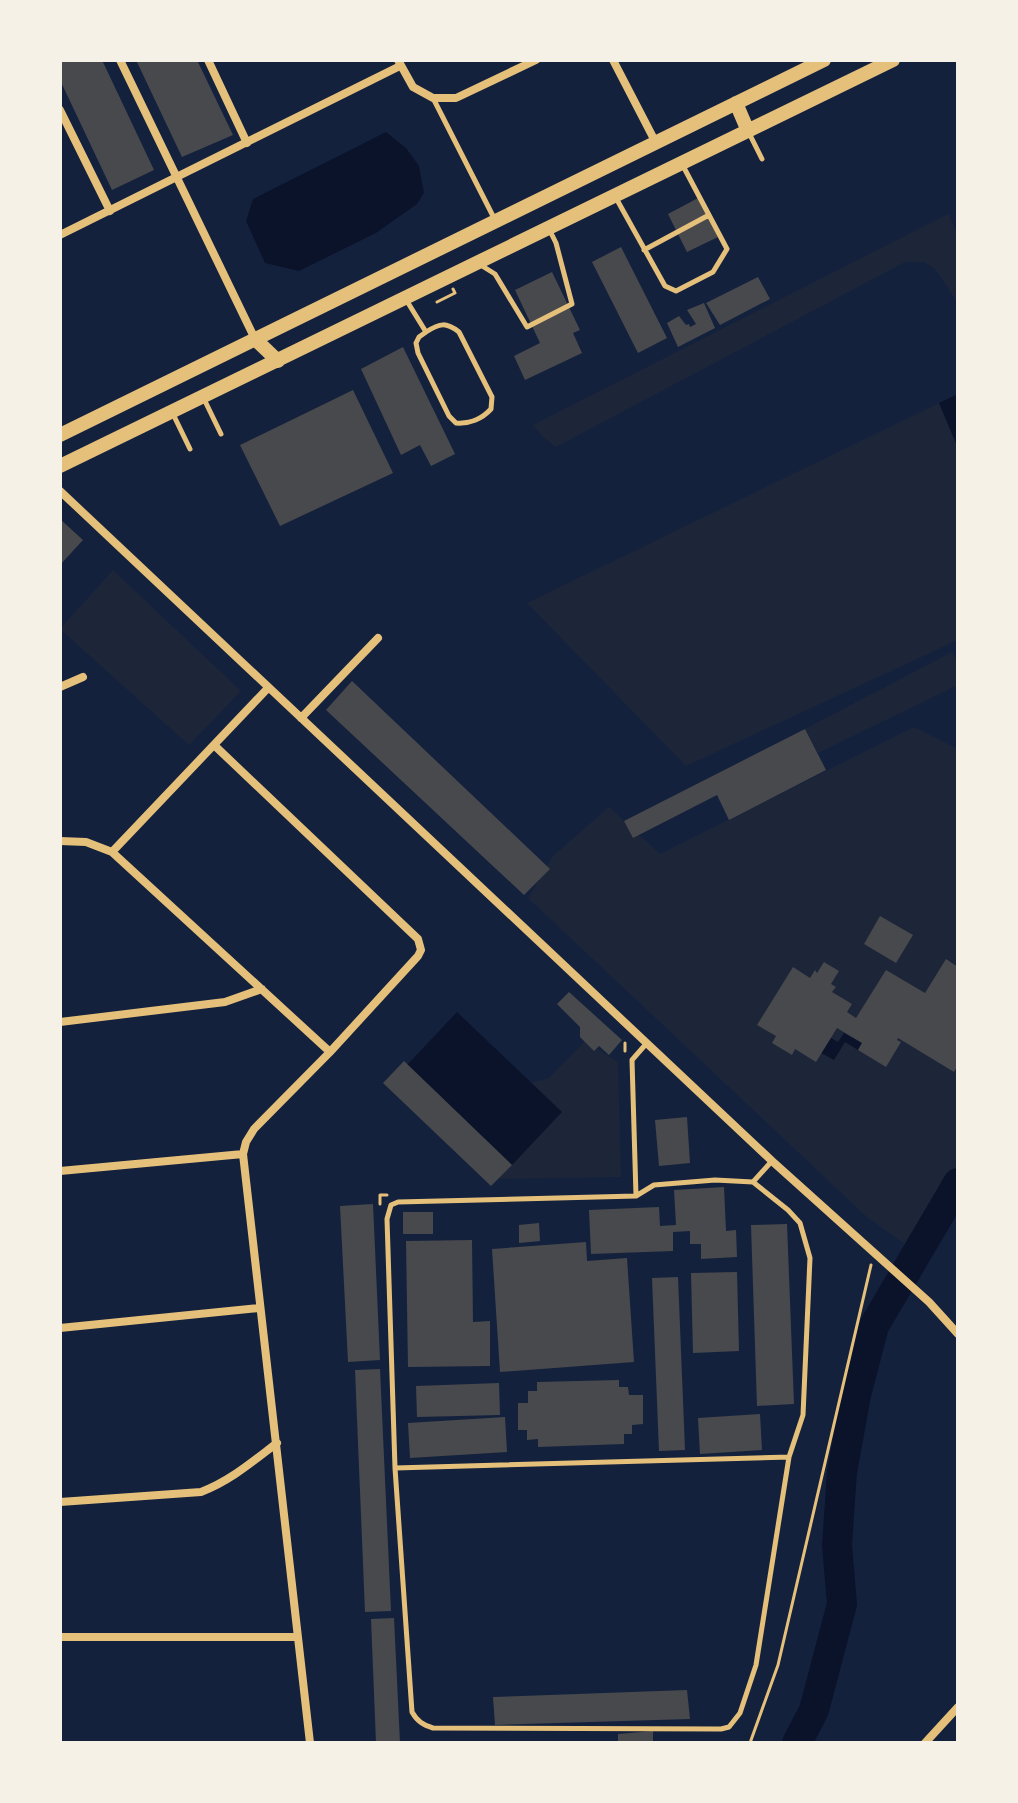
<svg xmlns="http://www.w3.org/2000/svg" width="1018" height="1803" font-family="'Playfair Display',serif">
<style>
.green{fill:#1d2539}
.water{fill:#0b132b}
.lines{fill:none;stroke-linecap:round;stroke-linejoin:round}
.river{stroke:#0b132b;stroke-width:30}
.building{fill:#48494c}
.path{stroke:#e5c07b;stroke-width:3}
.service{stroke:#e5c07b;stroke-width:5}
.minor{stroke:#e5c07b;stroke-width:8}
.secondary{stroke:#e5c07b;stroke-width:14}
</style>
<rect width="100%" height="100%" fill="#14213d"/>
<path class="green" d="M948 214 958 235V303L936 270 924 262H905L556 447 543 437 533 425Z
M939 403 958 448V640L686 766 527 603Z
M113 570 241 691 189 745 60 629Z
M952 652 958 663V685L818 753 805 729Z
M914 727 958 749V1163L908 1246 868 1218 528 898 553 856 609 807 660 854Z
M585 1041 618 1062 621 1177 493 1179 530 1083 549 1078Z"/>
<path class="water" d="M386 132 406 148 419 166 424 193 417 204 376 233 299 271 265 263 246 221 253 199Z
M958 394V448L939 403Z
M457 1012 562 1112 512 1165 407 1065Z
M844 1033 862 1043 858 1050 845 1042 834 1060 821 1053 831 1038 838 1042Z"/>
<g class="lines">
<path class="river" d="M797 1743 814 1710 842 1604 837 1545 842 1472 856 1395 874 1326 958 1183"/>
</g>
<path class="building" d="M60 60H102L154 170 112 190 60 80Z
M136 60H197L233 135 182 157Z
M698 198 718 237 687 252 668 214Z
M621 247 667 338 638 353 592 262Z
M552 272 580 330 573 333 582 353 525 380 514 356 540 343 515 290Z
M758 277 770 299 720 325 706 303Z
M704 303 715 328 678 347 667 323 679 316 686 325 689 324 690 327 696 324 687 310Z
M403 347 455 454 431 466 420 445 401 455 361 369Z
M353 390 393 473 280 526 240 445Z
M60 519 83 540 60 565Z
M352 681 550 869 524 895 326 710Z
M805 729 826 770 729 820 717 795 633 838 624 821Z
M880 916 913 935 896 963 864 944Z
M946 959 958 967V1065L954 1072 898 1038 897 1040 901 1042 886 1067 858 1050 862 1043 837 1028 816 1062 795 1049 792 1055 772 1043 776 1036 757 1025 793 967 810 978 815 970 817 973 824 962 839 971 831 984 836 987 832 992 852 1004 847 1012 856 1018 886 970 925 993Z
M569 992 622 1040 609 1055 599 1046 594 1051 580 1037V1027L557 1004Z
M404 1061 512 1165 491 1186 383 1083Z
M687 1117 690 1163 659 1166 655 1120Z
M724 1187 726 1231 736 1230 737 1257 701 1259V1244H690V1231L673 1232V1251L591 1254 589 1210 659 1207 660 1226 676 1225 674 1190Z
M373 1204 380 1360 348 1362 340 1206Z
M403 1212H433V1234H403Z
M539 1223 540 1241 519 1243V1225Z
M787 1224 794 1404 757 1406 751 1225Z
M472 1240 473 1322 490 1321V1366L408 1367 406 1241Z
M586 1242 587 1261 627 1258 634 1362 500 1372 492 1249Z
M737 1272 739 1351 693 1353 691 1273Z
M678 1277 685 1450 659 1451 652 1278Z
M380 1369 391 1611 365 1612 355 1370Z
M619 1380V1387H628L629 1395H643V1424L632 1425V1434H624V1444L538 1447V1439L527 1440V1430H518V1403H528V1391H537V1382Z
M499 1383 500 1415 417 1417 416 1386Z
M760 1414 762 1450 700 1454 698 1418Z
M505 1417 507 1452 410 1458 408 1423Z
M394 1618 400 1743H376L371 1619Z
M687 1690 690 1719 495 1725 493 1697Z
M653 1731V1743H618V1734Z"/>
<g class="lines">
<path class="path" d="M437 302 455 293 453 289
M625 1043V1051
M380 1204V1195H387
M750 1743 778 1665 871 1265"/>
<path class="service" d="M433 98 495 220
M748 131 762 159
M616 198 665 286 676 291 713 272 727 249 682 164
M644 250 709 215
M479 264 495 274 527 327 572 304 556 243 549 229
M405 298 426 332C440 323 446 322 459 332L492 397 491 409C482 419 469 424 456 423L449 416 418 353 416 343 419 337 426 332
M203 397 221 434
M173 414 190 449
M715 1180 753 1182 788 1210 800 1223 810 1258 803 1415 789 1457 756 1665 740 1713 729 1727 721 1729 433 1728C423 1725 417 1721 412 1712L395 1468 387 1219 391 1205 398 1202 636 1196 654 1185Z
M753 1182 772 1161
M636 1196 632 1060 646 1044
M395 1468 789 1457"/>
<path class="minor" d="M120 60 255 339
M208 60 247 143
M398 60 413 87 433 98H456L536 60
M613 60 656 143
M60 110 110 211
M60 235 400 66
M60 491 772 1161 929 1302 958 1334
M60 687 83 677
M301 718 378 638
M214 745 418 939 421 950 418 956 330 1052 254 1129 246 1142 243 1154 310 1743
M60 841 86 842 112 852 268 688
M112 852 330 1052
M60 1022 225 1002 262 989
M60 1171 243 1154
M60 1328 259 1308
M60 1502 201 1492C230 1481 252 1462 277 1443
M60 1637H298
M925 1743 958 1707"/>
<path class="secondary" d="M736 103 748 131
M255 339 278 361
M60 435 824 60
M60 466 893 60"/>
</g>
<rect width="1018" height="1803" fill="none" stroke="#f6f1e7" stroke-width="124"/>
</svg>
